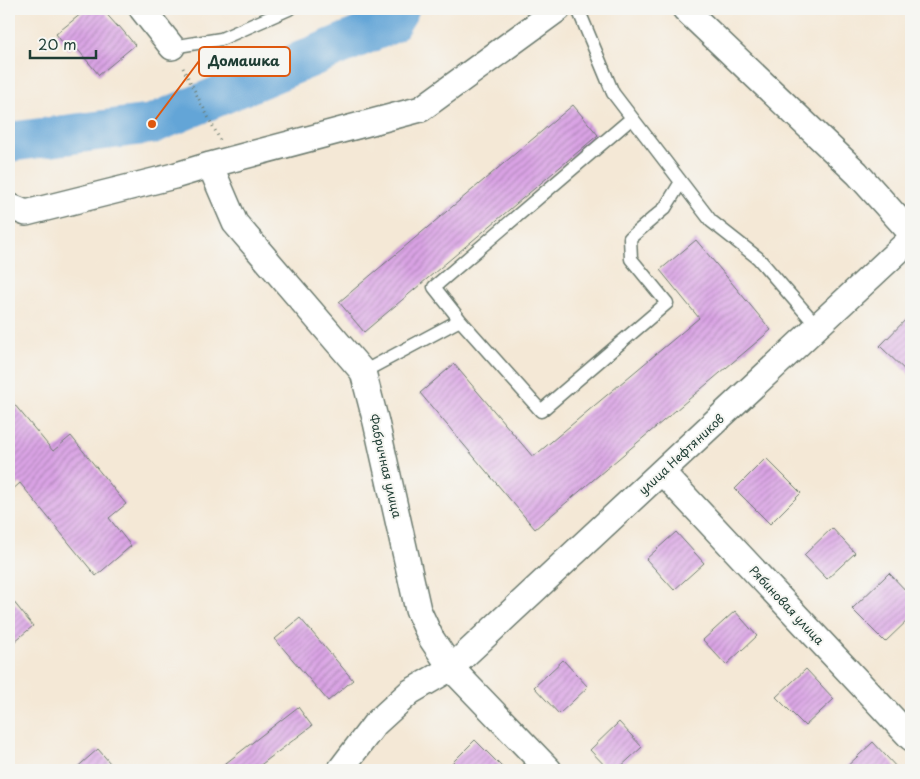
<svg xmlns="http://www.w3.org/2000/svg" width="920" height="779" font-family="'Playpen Sans',sans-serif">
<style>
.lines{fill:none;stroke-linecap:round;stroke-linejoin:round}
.river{stroke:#63a5d7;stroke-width:40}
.building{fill:url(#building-hatch)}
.service-casing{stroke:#6a796d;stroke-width:15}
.minor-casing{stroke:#6a796d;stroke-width:28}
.path{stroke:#6a796d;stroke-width:3;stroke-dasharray:1 4;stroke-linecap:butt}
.service{stroke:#fff;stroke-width:12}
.minor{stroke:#fff;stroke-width:25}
.labels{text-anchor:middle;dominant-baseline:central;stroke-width:4;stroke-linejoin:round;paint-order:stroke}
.street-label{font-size:12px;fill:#1f3d34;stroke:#f6f6f2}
.leader{fill:none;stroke:#de580e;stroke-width:2}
.callout-dot{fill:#de580e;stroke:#f6f6f2;stroke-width:2}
.callout{fill:#f6f6f2;stroke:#de580e;stroke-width:2}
.callout-label{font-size:14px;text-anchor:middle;font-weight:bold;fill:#1f3d34}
</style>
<defs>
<pattern id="building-hatch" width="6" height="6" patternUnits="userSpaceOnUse" patternTransform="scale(1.25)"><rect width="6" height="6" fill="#daa3e5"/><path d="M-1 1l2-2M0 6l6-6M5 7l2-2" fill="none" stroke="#b086ba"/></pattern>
</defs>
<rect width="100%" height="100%" fill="#f6f6f2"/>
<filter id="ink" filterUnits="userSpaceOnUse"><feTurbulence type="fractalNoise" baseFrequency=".02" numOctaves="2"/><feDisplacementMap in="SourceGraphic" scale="10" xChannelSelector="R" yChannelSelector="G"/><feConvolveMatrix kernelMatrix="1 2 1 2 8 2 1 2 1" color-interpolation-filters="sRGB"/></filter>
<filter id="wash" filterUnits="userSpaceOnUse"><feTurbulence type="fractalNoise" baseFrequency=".0096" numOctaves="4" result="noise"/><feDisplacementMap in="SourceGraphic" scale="20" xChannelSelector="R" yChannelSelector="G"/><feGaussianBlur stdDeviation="1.12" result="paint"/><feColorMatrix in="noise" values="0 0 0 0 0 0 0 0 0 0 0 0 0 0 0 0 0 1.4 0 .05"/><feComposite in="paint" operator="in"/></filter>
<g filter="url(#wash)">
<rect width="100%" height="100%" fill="#f4e8d6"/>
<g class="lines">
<path class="river" d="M9 142 152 124 390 24 399 9"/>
</g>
<g id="blocks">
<path class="building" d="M87 9H102L118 27 119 26 135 45 99 75 74 45 68 50 56 34Z
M573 105 598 135 364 332 339 302Z
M696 240 771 330 535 529 420 393 454 364 533 457 699 318 660 270Z
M911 314V376L880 346Z
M9 398 53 451 71 436 126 504 109 518 131 546 96 576 20 483 9 493Z
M766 458 801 493 770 524 735 489Z
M832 528 855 553 827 579 804 555Z
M676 532 704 563 674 590 646 559Z
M889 573 911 596V617L885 642 852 609Z
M9 596 33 626 9 646Z
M735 611 757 636 726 665 703 640Z
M300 618 353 680 328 701 275 639Z
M563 660 588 687 559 714 534 687Z
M806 669 834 699 805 726 776 697Z
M298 707 312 726 254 770H217Z
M619 722 642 747 617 770H609L590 750Z
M475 740 505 770H445Z
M873 742 899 770H843Z
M98 749 116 770H74Z"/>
</g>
</g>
<g filter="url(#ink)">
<use href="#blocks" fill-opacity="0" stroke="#6a796d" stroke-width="1"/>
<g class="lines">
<defs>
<path id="service" d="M578 9 613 93 711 221 758 258 817 326
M172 47 221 39 289 9
M632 118 434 287 460 320 541 411 667 303 631 259 630 238 665 208 681 182
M363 372 460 320"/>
<path id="minor" d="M142 9 172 47
M685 9 857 173 911 233
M210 165 235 223 363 372 376 422 418 610 431 638 451 668 549 770
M9 206 26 213 174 176 210 165 421 109 558 9
M662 472 911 738
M340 770 375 724 410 692 451 668 911 239"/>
</defs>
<use href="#service" class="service-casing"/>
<use href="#minor" class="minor-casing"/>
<path class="path" d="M183 68 220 140"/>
<use href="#service" class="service"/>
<use href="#minor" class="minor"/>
</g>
</g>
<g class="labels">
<g class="street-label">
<text transform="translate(681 454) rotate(-43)">улица Нефтяников</text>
<text transform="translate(386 466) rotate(77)">Фабричная улица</text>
<text transform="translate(787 605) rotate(47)">Рябиновая улица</text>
</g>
</g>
<path class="leader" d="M152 124L199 61"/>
<circle class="callout-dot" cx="152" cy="124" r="5"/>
<rect class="callout" x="199" y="47" width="91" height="29" rx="5"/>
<g class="callout-label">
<text x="244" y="66">Домашка</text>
</g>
<rect width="920" height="779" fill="none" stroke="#f6f6f2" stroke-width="30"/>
<path d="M30 50v8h66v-8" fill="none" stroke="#1f3d34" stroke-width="2.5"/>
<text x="38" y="50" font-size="15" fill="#1f3d34" stroke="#f6f6f2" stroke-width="4" paint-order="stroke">20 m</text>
</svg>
